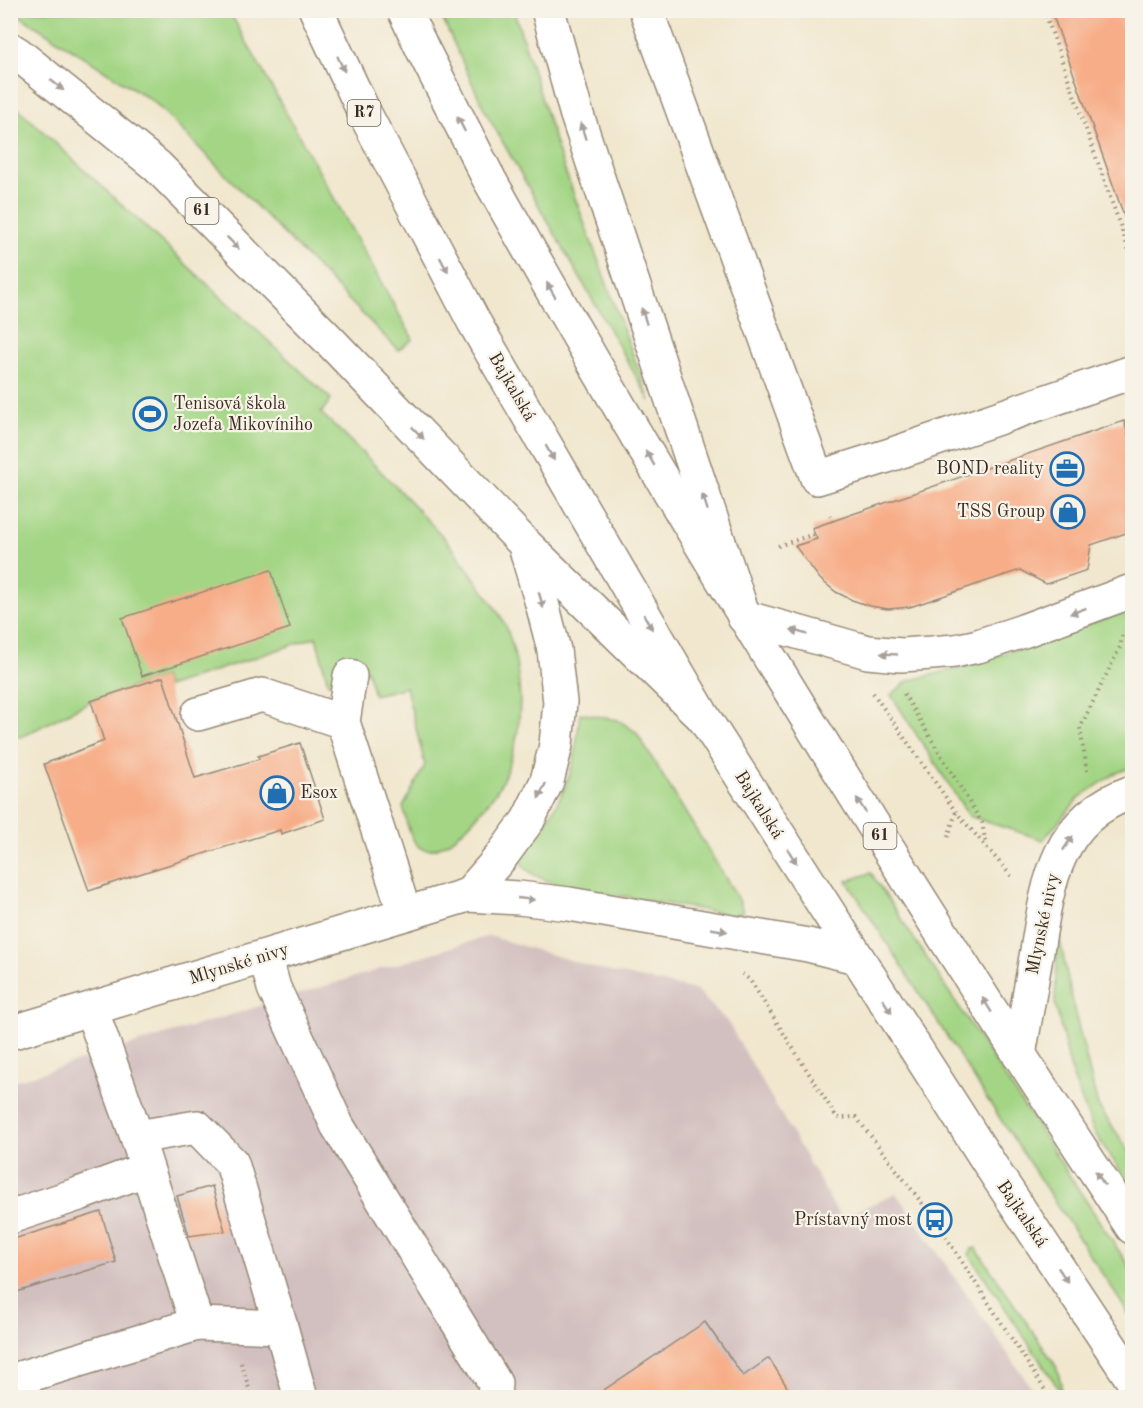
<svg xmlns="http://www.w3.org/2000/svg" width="1143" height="1408" font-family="'Old Standard TT',serif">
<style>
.industrial{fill:#d2bfbf}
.green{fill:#a3d584;stroke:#6f8051;stroke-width:1.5}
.building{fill:#f7ad88}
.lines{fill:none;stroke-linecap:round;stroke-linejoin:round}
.minor-casing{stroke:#968876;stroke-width:36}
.major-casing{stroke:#968876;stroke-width:36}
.highway-casing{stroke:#968876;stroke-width:36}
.path{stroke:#968876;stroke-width:4;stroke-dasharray:1.5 4.5;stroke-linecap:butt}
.minor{stroke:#fff;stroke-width:33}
.major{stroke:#fff;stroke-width:33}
.highway{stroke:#fff;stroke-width:33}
.oneway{fill:#a79f9a}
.labels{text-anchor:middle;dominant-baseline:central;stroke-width:4.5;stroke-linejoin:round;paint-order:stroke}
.shield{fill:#f7f3e8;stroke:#73665b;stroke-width:1.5}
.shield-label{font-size:16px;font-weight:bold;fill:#3b2a1e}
.street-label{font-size:18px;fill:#3b2a1e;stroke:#f7f3e8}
.poi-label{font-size:18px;fill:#3b2a1e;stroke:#f7f3e8;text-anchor:end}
</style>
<rect width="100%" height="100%" fill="#f7f3e8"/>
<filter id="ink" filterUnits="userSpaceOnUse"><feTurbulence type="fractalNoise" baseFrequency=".0167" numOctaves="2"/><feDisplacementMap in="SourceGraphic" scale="12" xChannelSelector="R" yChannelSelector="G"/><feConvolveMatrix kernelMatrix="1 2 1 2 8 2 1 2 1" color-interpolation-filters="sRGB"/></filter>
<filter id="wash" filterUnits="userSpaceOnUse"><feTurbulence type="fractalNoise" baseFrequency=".008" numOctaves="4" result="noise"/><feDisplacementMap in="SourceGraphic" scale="24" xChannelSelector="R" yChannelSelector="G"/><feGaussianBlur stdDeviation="1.35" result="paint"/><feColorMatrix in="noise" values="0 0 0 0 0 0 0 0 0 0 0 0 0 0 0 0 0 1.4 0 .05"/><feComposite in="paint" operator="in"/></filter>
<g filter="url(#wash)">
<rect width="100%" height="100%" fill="#f1e7ce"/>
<path class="industrial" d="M489 936 606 971 696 990 727 1021 841 1218 896 1193 1038 1397 11 1398V1082Z"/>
<path class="green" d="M12 11H229L413 339 398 350 154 102Z
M439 11H514L560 157 650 401 485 111Z
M10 101 331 399 321 413C354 444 386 476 417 509 428 522 441 533 451 546 459 557 467 568 475 579 486 595 500 611 507 629 521 667 525 719 511 758 508 767 504 779 499 787 489 804 439 867 417 845 408 835 407 820 403 807L425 765 406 687 374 695 367 670 328 683 316 637 167 687 163 677 91 701 21 737 11 735Z
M1132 609V767L1114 774 1079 798 1043 840 969 816 891 695 908 681 973 664Z
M580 713 618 720 636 732 739 900 743 912 732 915 558 885C541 878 528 876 518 858 542 832 564 798 573 763 577 747 578 729 580 713Z
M871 873 1132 1271V1319L982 1091 847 881Z
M1058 930 1073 1005 1098 1106 1132 1155V1188L1094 1132 1072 1075 1055 1003Z
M976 1248 1056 1366 1061 1383V1392L969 1254 972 1249Z"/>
<g id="blocks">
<path class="building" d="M1051 10H1132V226L1128 227Z
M1124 421 1132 448V531L1091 545 1087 570 1046 584 1020 570 910 607 888 609 870 606 852 600 836 592 820 579 795 546 817 539 812 528Z
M271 570 290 628 142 676 122 618Z
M163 677 195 778 259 759 258 756 300 743 325 819 281 834 280 830 136 875 89 891 44 764 104 741 91 701Z
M212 1186 225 1231 189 1236 177 1196Z
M101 1212 116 1262 10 1294V1240Z
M705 1322 743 1376 769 1358 794 1398H592Z"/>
</g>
</g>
<g filter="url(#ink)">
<use href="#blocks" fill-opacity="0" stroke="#968876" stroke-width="1.5"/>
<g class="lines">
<defs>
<path id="minor" d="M646 10 817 478 887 456 1132 372
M744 617 868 652 901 655 932 653 955 651 978 646 1023 631 1132 591
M350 676 343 722 405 914
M198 714 262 695 343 722
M265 956 274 988 337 1125 495 1383 494 1398
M10 1033 468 895 519 898 569 904 808 945 856 957
M1019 1055C1025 1020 1031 985 1037 951 1048 881 1057 818 1132 792
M137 1137 197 1127 232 1163 281 1327
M10 1217 79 1194 147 1169
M197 1324 281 1327 301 1398
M10 1381 197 1324 137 1137 91 1009"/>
<path id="major" d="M488 177C688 535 906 884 1132 1227
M417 213 474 322 704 718 998 1177 1132 1379"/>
<path id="highway" d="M316 10 364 112 417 213
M404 10 423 50 488 177
M548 10 576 112 744 617
M10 49 18 54 157 166 330 341 525 544 704 718
M468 895 501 857 528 820 547 781 556 745 560 702 554 650 543 607 525 546"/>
</defs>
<use href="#minor" class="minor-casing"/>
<use href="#major" class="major-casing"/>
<use href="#highway" class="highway-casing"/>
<path class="path" d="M1044 10 1132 259
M1124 423 1132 420
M830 515 834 526
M778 546 814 534
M873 693 956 812 1013 878
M904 694 982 823 986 844
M1087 771 1080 728 1120 647 1122 636
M948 837 956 812
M742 974 750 980 837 1118 856 1117 935 1220 1050 1398
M241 1363 252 1398"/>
<use href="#minor" class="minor"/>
<use href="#major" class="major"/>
<use href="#highway" class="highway"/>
</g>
<defs><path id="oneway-solid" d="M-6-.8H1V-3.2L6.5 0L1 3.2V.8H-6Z" transform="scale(1.5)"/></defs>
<g class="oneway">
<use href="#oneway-solid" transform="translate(341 64) rotate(65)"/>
<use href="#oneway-solid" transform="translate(57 85) rotate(39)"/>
<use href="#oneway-solid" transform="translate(461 124) rotate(-117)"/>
<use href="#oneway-solid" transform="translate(583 131) rotate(-108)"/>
<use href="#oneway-solid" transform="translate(233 243) rotate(45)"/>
<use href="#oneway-solid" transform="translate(444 265) rotate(62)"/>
<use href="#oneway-solid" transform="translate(551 290) rotate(-120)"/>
<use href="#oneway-solid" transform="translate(644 316) rotate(-108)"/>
<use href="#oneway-solid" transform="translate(418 433) rotate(46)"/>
<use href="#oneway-solid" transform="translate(550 453) rotate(60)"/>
<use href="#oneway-solid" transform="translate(650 458) rotate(-120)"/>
<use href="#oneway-solid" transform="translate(705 502) rotate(-108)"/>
<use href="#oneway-solid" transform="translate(541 600) rotate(74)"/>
<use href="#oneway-solid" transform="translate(1078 611) rotate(160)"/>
<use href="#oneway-solid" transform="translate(648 622) rotate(60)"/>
<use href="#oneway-solid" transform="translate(799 632) rotate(-164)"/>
<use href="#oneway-solid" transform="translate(889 654) rotate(-177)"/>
<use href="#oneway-solid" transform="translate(542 791) rotate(116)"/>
<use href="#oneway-solid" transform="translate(861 805) rotate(-122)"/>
<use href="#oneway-solid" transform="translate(1068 843) rotate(-56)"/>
<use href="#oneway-solid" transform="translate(792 856) rotate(58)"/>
<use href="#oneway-solid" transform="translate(526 899) rotate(6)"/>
<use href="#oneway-solid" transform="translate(719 930) rotate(10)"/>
<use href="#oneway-solid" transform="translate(987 1005) rotate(-122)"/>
<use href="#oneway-solid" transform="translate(887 1006) rotate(57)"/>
<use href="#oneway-solid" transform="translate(1100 1178) rotate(-124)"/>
<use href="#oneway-solid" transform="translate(1063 1275) rotate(56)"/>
</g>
</g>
<defs>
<symbol id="stadium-ring" viewBox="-11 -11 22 22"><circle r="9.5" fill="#f7f3e8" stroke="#1f6fb2" stroke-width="1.5"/><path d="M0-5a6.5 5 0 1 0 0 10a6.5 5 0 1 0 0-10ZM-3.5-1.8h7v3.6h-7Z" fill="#1f6fb2"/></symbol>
<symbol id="office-ring" viewBox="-11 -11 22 22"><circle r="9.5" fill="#f7f3e8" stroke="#1f6fb2" stroke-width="1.5"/><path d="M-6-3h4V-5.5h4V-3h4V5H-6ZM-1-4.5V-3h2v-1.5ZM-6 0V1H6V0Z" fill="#1f6fb2"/></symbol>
<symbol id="shop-ring" viewBox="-11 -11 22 22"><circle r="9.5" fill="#f7f3e8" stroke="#1f6fb2" stroke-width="1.5"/><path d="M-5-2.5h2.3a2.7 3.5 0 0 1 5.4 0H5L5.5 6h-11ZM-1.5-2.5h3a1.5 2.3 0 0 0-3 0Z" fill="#1f6fb2"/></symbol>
<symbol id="bus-ring" viewBox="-11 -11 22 22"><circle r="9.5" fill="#f7f3e8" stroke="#1f6fb2" stroke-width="1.5"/><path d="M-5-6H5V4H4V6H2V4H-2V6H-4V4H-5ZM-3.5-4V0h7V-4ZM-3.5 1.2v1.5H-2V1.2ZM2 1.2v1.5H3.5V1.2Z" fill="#1f6fb2"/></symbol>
</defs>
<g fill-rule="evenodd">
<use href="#stadium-ring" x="131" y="395" width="38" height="38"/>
<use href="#office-ring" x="1048" y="450" width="38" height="38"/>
<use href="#shop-ring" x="1049" y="493" width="38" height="38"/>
<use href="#shop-ring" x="258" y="774" width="38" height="38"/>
<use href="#bus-ring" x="916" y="1201" width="38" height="38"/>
</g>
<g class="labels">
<g class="shield">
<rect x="347.5" y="100" width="33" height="26" rx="4.5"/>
<rect x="185.5" y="198" width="33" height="26" rx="4.5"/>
<rect x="863.5" y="823" width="33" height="26" rx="4.5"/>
</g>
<g class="shield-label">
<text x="364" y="113">R7</text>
<text x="202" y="211">61</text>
<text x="880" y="836">61</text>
</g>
<g class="street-label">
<text transform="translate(512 387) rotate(60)">Bajkalská</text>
<text transform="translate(759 805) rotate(58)">Bajkalská</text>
<text transform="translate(1043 924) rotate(-78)">Mlynské nivy</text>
<text transform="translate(239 964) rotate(-17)">Mlynské nivy</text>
<text transform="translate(1022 1214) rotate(56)">Bajkalská</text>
</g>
<g class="poi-label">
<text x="173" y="404" text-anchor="start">Tenisová škola<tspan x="173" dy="21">Jozefa Mikovíniho</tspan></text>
<text x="1044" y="469">BOND reality</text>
<text x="1045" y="512">TSS Group</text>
<text x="300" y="793" text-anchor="start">Esox</text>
<text x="912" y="1220">Prístavný most</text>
</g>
</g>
<rect width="1143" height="1408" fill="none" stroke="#f7f3e8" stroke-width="36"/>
</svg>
